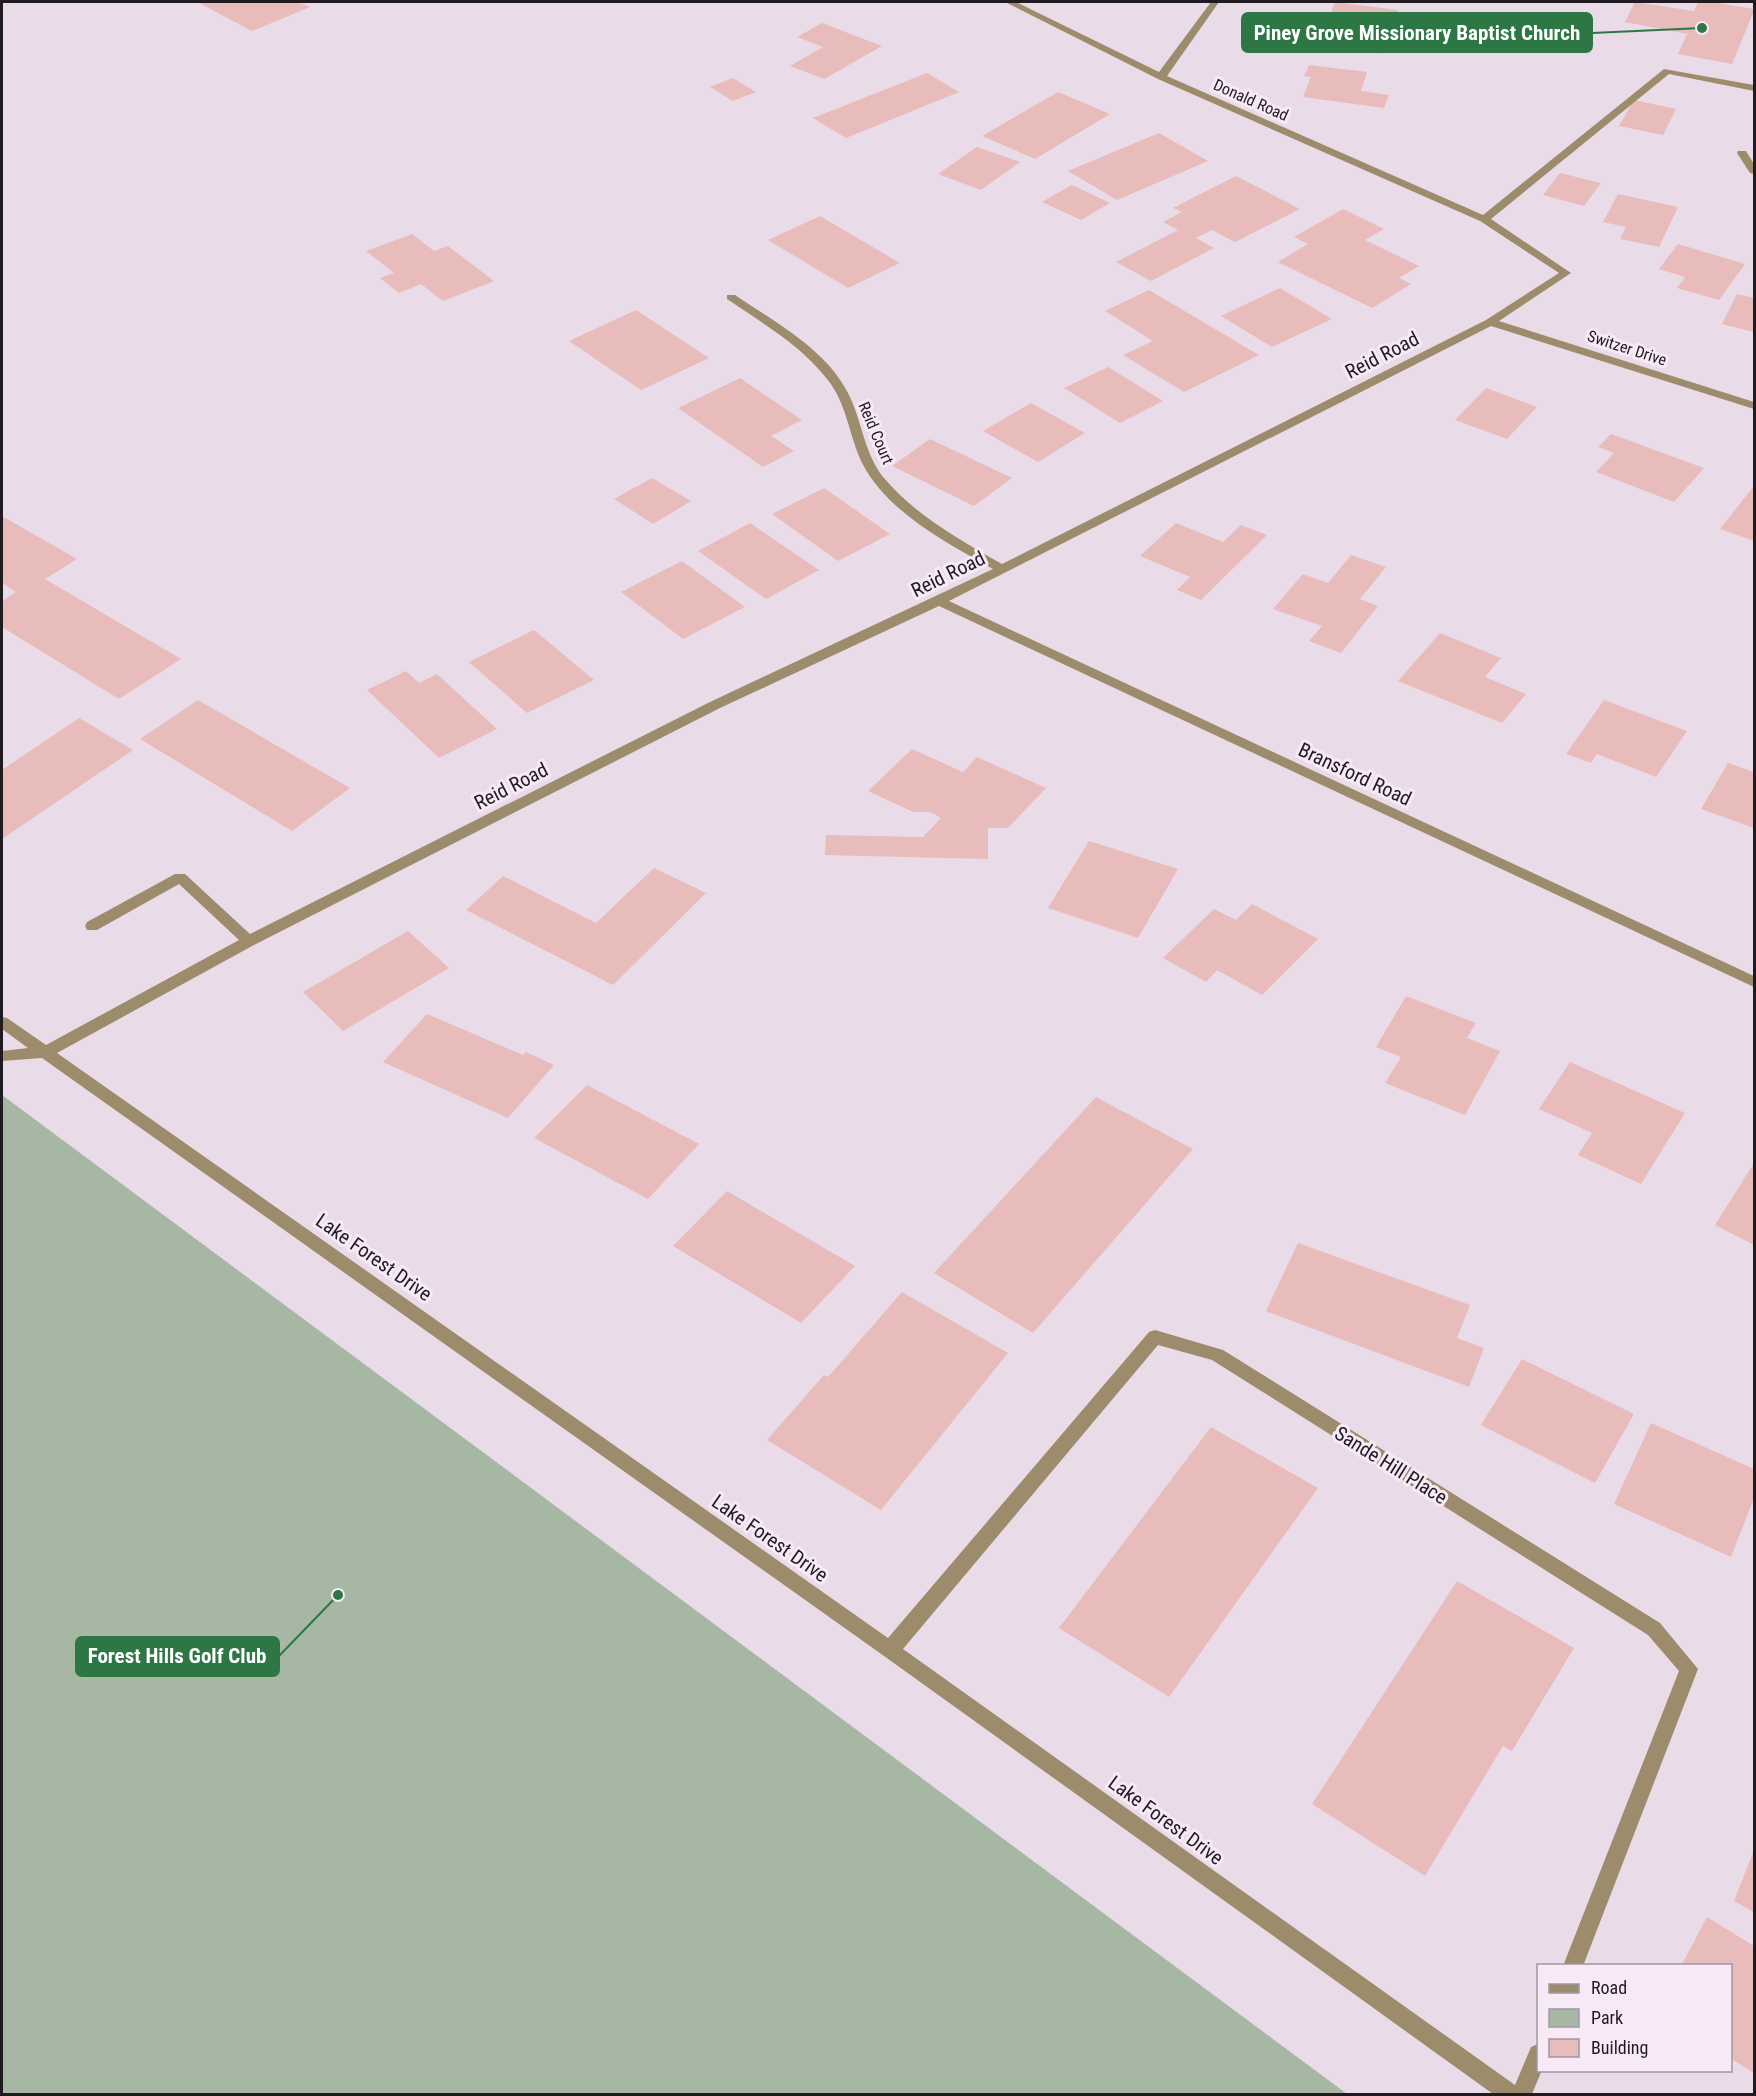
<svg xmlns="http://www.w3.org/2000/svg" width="1756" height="2096" font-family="'Roboto Condensed',sans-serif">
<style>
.green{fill:#a6b8a4}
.building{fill:#e8bcba}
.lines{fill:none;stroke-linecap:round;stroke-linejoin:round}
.minor{fill:#9d8c6c;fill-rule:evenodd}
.labels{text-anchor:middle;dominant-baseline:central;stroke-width:6;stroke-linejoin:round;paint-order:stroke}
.far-street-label{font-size:16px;fill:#201b20;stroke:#f7e9f6}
.street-label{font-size:20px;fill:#201b20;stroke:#f7e9f6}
.leader{fill:none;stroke:#2d7745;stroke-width:2}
.callout-dot{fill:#2d7745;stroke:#f7e9f6;stroke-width:2}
.callout{fill:#2d7745;stroke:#2d7745;stroke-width:2}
.callout-label{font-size:21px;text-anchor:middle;font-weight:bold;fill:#fff}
</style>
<rect width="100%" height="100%" fill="#eadbe9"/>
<path class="green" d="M2 1095 1347 2094H2Z"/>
<path class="building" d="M201 2H299L310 7 252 31 199 3Z
M1335 2 1398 10 1383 54 1319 45Z
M1635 2 1694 11 1698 2H1712L1754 9V11L1732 64 1678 54 1687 34 1625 22Z
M822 23 882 46 824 79 790 66 823 47 797 37Z
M1309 65 1367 72 1361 91 1389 95 1384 108 1303 97 1311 77 1304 76Z
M927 73 959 92 846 138 813 118Z
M733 78 756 92 733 101 710 87Z
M1058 92 1110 114 1035 159 982 136Z
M1634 100 1676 109 1663 135 1619 126Z
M1159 133 1208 161 1117 200 1068 171Z
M977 147 1020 162 981 190 938 174Z
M1560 173 1601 183 1584 206 1543 195Z
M1236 176 1300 209 1235 242 1212 230 1196 238 1214 248 1151 281 1116 262 1178 230 1163 222 1182 212 1173 208Z
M1072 185 1110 203 1081 220 1042 202Z
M1618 194 1678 207 1659 247 1620 239 1626 227 1603 222Z
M1343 209 1384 229 1365 240 1419 266 1399 278 1411 284 1372 308 1278 262 1308 244 1294 237Z
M820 216 900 263 848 288 768 240Z
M412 234 434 251 448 246 494 281 443 301 421 284 399 293 380 278 394 273 366 251Z
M1678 244 1745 264 1719 300 1677 288 1685 277 1659 269Z
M1280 288 1332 319 1272 347 1221 316Z
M1149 290 1259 355 1184 392 1123 355 1153 341 1105 311Z
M1737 294 1754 298V332L1722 324Z
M636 310 709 358 641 390 569 341Z
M1108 367 1163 401 1120 423 1064 388Z
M740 378 802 420 771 436 794 451 763 467 678 408Z
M1486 388 1537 407 1507 439 1455 420Z
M1031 403 1085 433 1038 462 983 431Z
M1611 434 1704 468 1674 502 1596 472 1614 453 1598 447Z
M930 439 1012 478 974 506 892 466Z
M652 478 691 501 653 524 614 499Z
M1753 487 1754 488V541L1720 529Z
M824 488 890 534 838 561 772 514Z
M2 516 77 559 45 579 181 659 119 699 2 627V601L16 592 2 583Z
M750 523 819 570 766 599 698 551Z
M1176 523 1223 542 1241 525 1267 535 1201 600 1177 590 1190 577 1140 556Z
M1351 555 1386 567 1360 599 1378 606 1341 653 1309 641 1322 626 1273 609 1303 574 1328 583Z
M682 561 745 607 683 639 621 592Z
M534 630 594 680 527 713 469 662Z
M1440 633 1501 658 1485 677 1526 694 1502 723 1398 681Z
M406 671 419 683 437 674 497 729 439 758 367 690Z
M198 700 350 788 292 831 140 739Z
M1604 700 1687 731 1656 777 1597 754 1591 763 1566 754Z
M79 718 133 750 2 839V770Z
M912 749 963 772 977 757 1046 788 1008 828H988V859L825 855 826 835 923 837 941 818 930 812H913L868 791Z
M1728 763 1754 772V828L1701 809Z
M1089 841 1178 869 1138 938 1048 908Z
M654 868 706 893 613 985 466 910 503 876 596 923Z
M1252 904 1318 939 1262 995 1217 970 1206 982 1163 958 1214 909 1236 920Z
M408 931 449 968 343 1031 303 992Z
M1406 996 1476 1023 1467 1038 1500 1051 1465 1115 1385 1083 1401 1057 1376 1047Z
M427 1014 523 1055 526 1052 554 1065 508 1118 383 1062Z
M1570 1062 1685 1113 1641 1184 1578 1155 1592 1133 1539 1109Z
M587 1085 699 1144 648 1199 534 1138Z
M1096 1097 1193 1149 1033 1333 934 1273Z
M1754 1163V1245L1715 1225Z
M727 1191 855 1266 801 1323 673 1246Z
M1298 1243 1470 1305 1457 1338 1484 1348 1469 1387 1266 1311Z
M902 1292 1008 1353 881 1510 767 1440 824 1375 828 1377Z
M1522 1359 1634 1414 1595 1483 1481 1425Z
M1651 1423 1754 1469V1498L1731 1557 1614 1504Z
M1211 1427 1318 1488 1169 1697 1059 1628Z
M1457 1581 1574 1648 1512 1751 1503 1746 1425 1876 1312 1804Z
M1754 1850V1912L1734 1901Z
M1707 1917 1754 1946V2073L1730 2058V1966H1681Z"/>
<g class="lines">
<path class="minor" d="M1005 2H1016L1159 72 1211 2H1219L1167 76 1483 215 1664 69 1754 85V91L1669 74 1491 219 1571 273 1499 321 1754 402V409L1491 326 949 601 1754 976V987L939 606 720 708 254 945 57 1053 888 1638 1149 1332 1155 1330 1223 1350 1660 1623 1698 1669 1583 1966H1563L1679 1671 1648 1635 1212 1360 1158 1345 903 1649 1515 2085 1531 2047 1538 2044V2070H1542L1532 2094H1493L884 1656 42 1058 2 1061V1051L28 1048 2 1029V1017L7 1018 46 1045 239 940 179 884 97 930H87L85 926 87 922 175 874H185L250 934 710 702 993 569C947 543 887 512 862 463 849 436 847 403 827 379 801 345 762 323 727 299V295H735C775 322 826 349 848 393 862 420 864 454 884 478 915 515 960 540 1002 564L1486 320 1559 273 1480 221 1158 79Z
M1738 151H1746L1754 164V174L1750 173 1737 153Z"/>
</g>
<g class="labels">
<g class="far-street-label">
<text transform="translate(1251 100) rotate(24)">Donald Road</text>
<text transform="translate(1627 348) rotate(18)">Switzer Drive</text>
<text transform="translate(876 433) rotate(67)">Reid Court</text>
</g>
<g class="street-label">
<text transform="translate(1382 355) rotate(-27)">Reid Road</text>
<text transform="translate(948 574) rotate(-26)">Reid Road</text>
<text transform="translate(1355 774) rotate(25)">Bransford Road</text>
<text transform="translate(511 786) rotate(-27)">Reid Road</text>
<text transform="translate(374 1257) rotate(35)">Lake Forest Drive</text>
<text transform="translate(1391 1465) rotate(32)">Sande Hill Place</text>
<text transform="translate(770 1538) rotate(35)">Lake Forest Drive</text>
<text transform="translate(1166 1820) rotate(36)">Lake Forest Drive</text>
</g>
</g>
<path class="leader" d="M1702 28L1592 33M338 1595L279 1656"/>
<g class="callout-dot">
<circle cx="1702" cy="28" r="6"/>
<circle cx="338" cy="1595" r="6"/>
</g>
<g class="callout">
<rect x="1242" y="13" width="350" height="39" rx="6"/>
<rect x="76" y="1637" width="203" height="39" rx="6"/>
</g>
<g class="callout-label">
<text x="1417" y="40">Piney Grove Missionary Baptist Church</text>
<text x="177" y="1663">Forest Hills Golf Club</text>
</g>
<rect width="1756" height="2096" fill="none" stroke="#201b20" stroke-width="6"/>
<rect x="1537" y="1964" width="195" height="108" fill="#f7e9f6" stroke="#a197a0" stroke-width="1.5"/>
<rect x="1549" y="1984" width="30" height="9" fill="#9d8c6c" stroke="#a197a0" stroke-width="1.5"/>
<text x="1591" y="1994" font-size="18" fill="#201b20">Road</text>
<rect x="1549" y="2009" width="30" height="18" fill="#a6b8a4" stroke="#a197a0" stroke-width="1.5"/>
<text x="1591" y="2024" font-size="18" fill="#201b20">Park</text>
<rect x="1549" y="2039" width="30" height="18" fill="#e8bcba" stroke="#a197a0" stroke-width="1.5"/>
<text x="1591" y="2054" font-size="18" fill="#201b20">Building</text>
</svg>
